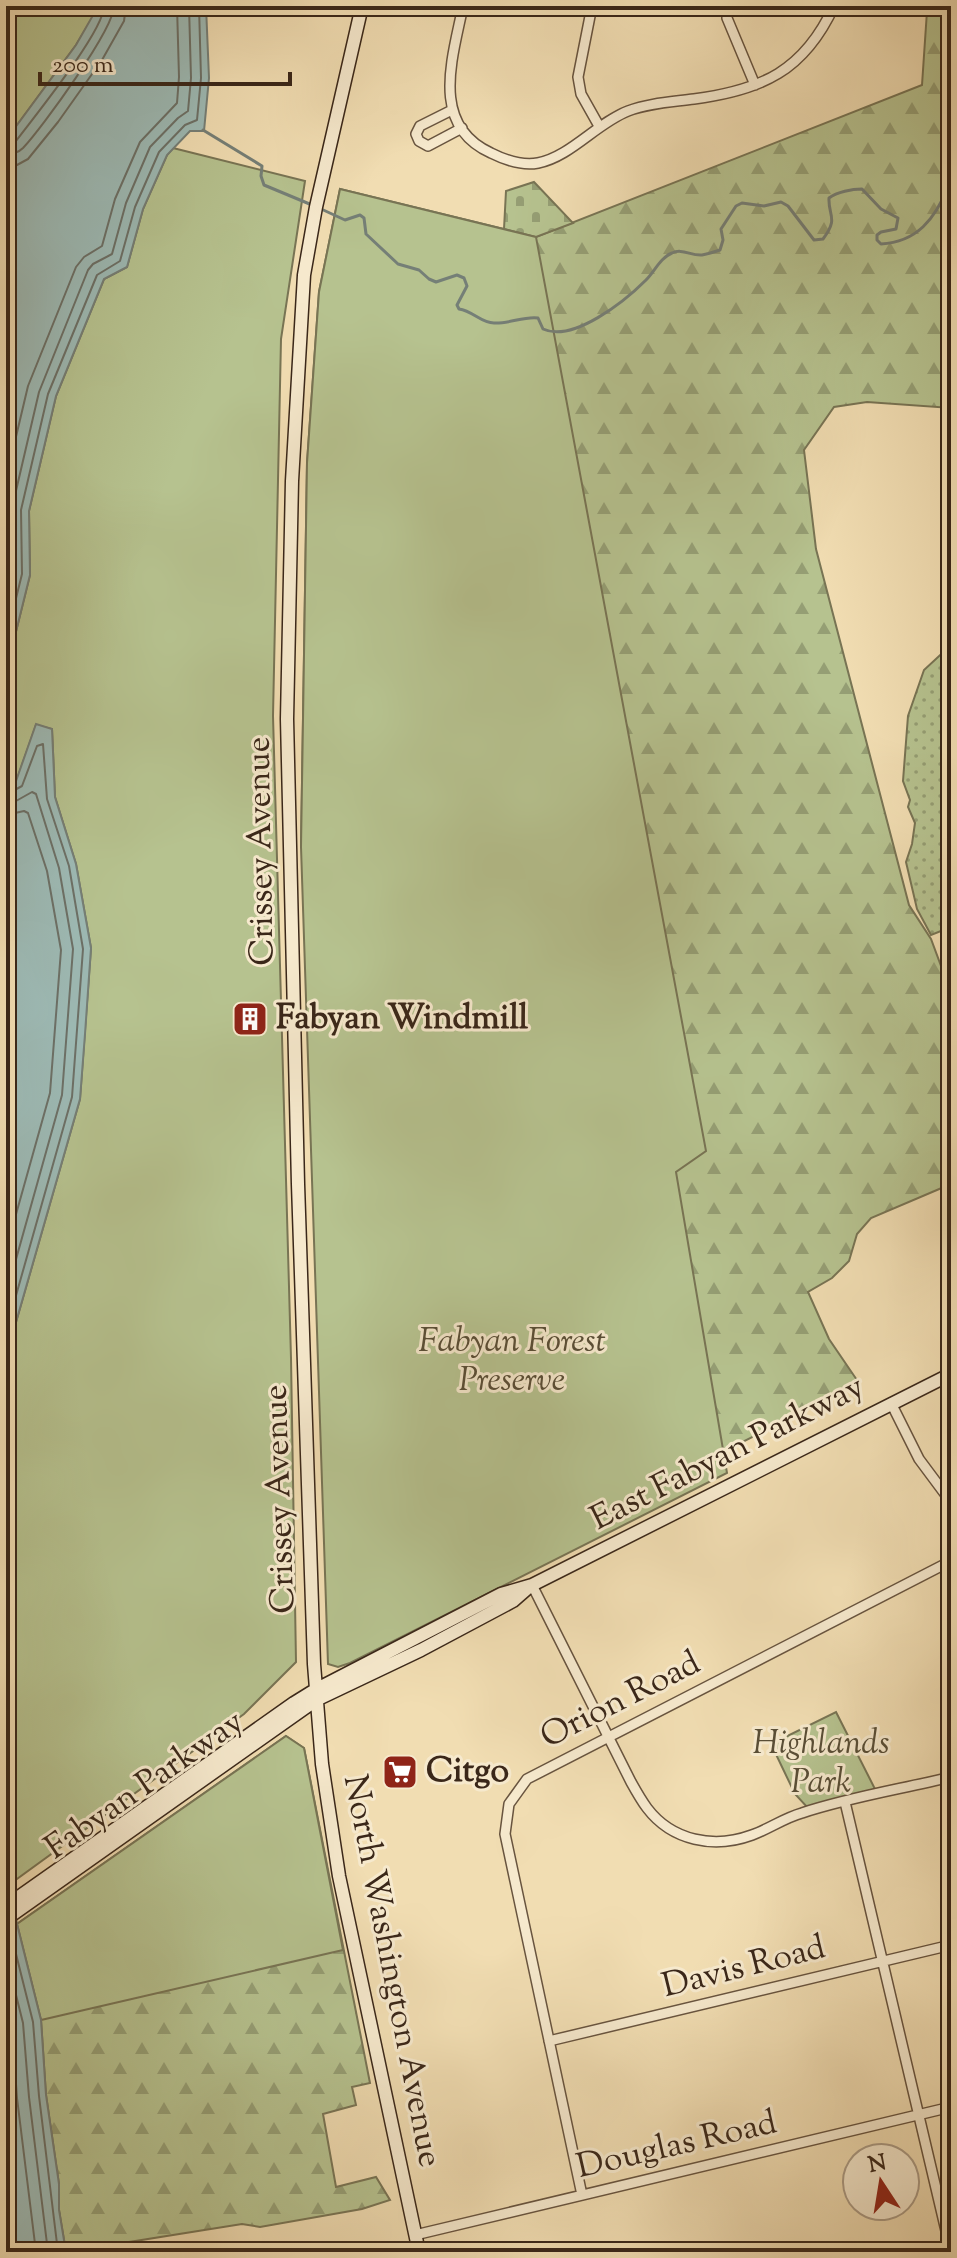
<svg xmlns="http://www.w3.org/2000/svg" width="957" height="2258" font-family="'Sorts Mill Goudy',serif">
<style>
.grass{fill:url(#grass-dots);stroke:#787454;stroke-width:2}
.forest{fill:url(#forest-firs);stroke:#787454;stroke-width:2}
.cemetery{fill:url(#cemetery-stones);stroke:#787454;stroke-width:2}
.park{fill:#b6c28f;stroke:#787454;stroke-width:2}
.water{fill:#9dbab5;stroke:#757f77;stroke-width:2}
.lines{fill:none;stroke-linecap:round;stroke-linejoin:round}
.shore{stroke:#6c7067;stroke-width:2}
.stream{stroke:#757f77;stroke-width:3}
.street-casing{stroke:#68543f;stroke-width:12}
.secondary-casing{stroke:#3a2719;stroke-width:15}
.street{stroke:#f6e9cd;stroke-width:9}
.secondary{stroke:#f6e9cd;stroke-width:12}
.labels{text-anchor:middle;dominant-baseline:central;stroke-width:6;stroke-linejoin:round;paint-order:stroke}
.street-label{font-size:34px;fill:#3a2719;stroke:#f6e9cd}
.poi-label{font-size:34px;font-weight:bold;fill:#3a2719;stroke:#f6e9cd;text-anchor:start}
.park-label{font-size:34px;font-style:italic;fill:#594e36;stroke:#f6e9cd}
</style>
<defs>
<pattern id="grass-dots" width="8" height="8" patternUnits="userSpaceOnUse" patternTransform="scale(2)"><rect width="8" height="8" fill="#b6c28f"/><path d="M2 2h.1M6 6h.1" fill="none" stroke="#959e74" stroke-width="1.8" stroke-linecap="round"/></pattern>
<pattern id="forest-firs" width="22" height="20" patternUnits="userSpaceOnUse" patternTransform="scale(2)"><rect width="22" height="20" fill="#b6c28f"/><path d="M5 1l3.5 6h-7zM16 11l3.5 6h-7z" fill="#959e74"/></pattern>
<pattern id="cemetery-stones" width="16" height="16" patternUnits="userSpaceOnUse" patternTransform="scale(2)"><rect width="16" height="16" fill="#b6c28f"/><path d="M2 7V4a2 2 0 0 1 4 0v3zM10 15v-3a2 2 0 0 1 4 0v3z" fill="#959e74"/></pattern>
</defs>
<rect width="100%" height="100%" fill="#f1ddb2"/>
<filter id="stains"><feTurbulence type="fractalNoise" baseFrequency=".0025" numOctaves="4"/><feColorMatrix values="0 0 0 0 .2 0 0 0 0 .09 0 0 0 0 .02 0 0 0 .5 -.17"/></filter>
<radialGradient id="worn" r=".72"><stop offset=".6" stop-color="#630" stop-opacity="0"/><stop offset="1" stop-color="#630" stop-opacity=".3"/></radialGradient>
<path class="grass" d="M951 645V927L931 935 917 909 906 862 912 844 915 823 908 807 910 800 903 781 908 716 924 670Z"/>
<path class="forest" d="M925 6H951V216L943 230 951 251V408L867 402 834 407 804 450 816 549 909 905 931 939 951 993V1184L871 1218 857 1234 849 1261 832 1278 808 1292 829 1339 859 1383 695 1466 301 847 307 463 319 292 340 189 536 237 922 85 927 11Z
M286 1736 304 1748 370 2083 352 2087 356 2105 323 2114 336 2187 376 2177 390 2200 362 2209 260 2227 242 2224 66 2252 59 2210V2184L46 2095 41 2020 17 1924Z"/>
<path class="cemetery" d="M534 182 573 223 536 237 504 229 506 191Z"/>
<path class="park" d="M6 6H96L97 10 76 45 6 140Z
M173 148 305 181 281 339 273 716 291 1358 296 1662 244 1714 10 1884 6 1863V1357L80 1099 91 948 76 864 55 797 52 729 36 725 16 782 6 786V672L30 575 29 511 56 396 104 279 127 267 143 209 167 155Z
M340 189 536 237 706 1151 676 1172 727 1473 350 1663 338 1667 328 1664 301 847 307 463 319 292Z
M836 1712 876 1791 807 1807 795 1794 771 1744Z
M286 1736 304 1748 343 1950 41 2020 17 1924Z"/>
<path class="water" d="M96 6H206L209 78 204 131H190L167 155 143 209 127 267 104 279 56 396 29 511 30 575 6 672V140L76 45 96 10Z
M36 724 52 729 55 797 76 864 91 948 85 1034 80 1099 6 1357V786L16 781Z
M6 1863 17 1924 41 2020 46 2095 59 2184V2210L66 2252H6Z"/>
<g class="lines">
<path class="shore" d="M6 144 16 141C34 117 104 31 104 6
M6 154C13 154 18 153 23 148 42 128 114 29 114 6
M6 166 17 165 28 159 58 122 102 60 124 21 126 6
M6 479 28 386 76 267 84 257 102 246 115 199 140 142 177 103 179 77 177 6
M6 596 12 572V508L39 392 88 270 93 264 112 254 126 203 150 147 178 118 188 111 191 78 189 6
M6 639 22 574 21 510 48 394 97 275 120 261 135 207 159 152 185 125 197 120 201 78 199 6
M6 793 11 792 22 786 37 746 43 744 47 799 69 866 83 949 72 1097 6 1331
M6 803 16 801 32 792 36 794 59 868 73 949 62 1095 6 1295
M6 815 24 811 28 813 47 871 61 950 50 1093 6 1250
M9 1926 33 2022 39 2096 58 2252
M6 1955 23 2023 29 2097 48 2252
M6 2003 12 2028 17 2098 36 2252"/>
<path class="stream" d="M203 130 262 166 261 176 264 185 312 205
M319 208 345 220 360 215 364 218 366 234 398 264 419 270 429 279 436 282 457 275 464 278 467 286 457 305 459 309C473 311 481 323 494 323 509 324 524 316 538 318L543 329C573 343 625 301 646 280 655 271 660 258 672 253 682 248 691 256 702 255 708 254 714 252 720 250L723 240 721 229 736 206 742 203 764 206 781 202 788 206 814 240 823 239C839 218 828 216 829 198 837 192 852 189 862 189L881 209 898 218 896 229 881 232 877 235V240L881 244C917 242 935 219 948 187L951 185"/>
<defs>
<path id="street" d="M463 6C453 57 429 125 491 153 505 160 522 166 538 163 570 157 597 123 628 111 649 103 672 102 694 99 762 90 804 71 834 6
M592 6 578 77 581 94 599 126
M727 18 755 85
M452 110 420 126 416 134 419 141 428 146 462 128
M891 1403 919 1459 951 1502
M532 1585 631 1782C636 1791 641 1800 647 1808 672 1841 714 1849 752 1835 769 1829 784 1818 802 1813 850 1797 902 1789 951 1777
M950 1699 951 1700
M845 1802 951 2252
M549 2041 951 1945
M582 2195 505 1834 509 1804 527 1779 951 1561
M415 2235 951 2107"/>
<path id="secondary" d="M362 6 316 207 304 275 292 481 287 719 298 1184 314 1664 322 1764 339 1876 419 2252
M6 1906 294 1703 315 1690 501 1594 532 1585 951 1374
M6 1919 316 1700 421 1650 513 1601 529 1587"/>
</defs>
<use href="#street" class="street-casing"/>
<use href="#secondary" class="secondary-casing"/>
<use href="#street" class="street"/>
<use href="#secondary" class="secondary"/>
</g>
<defs>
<symbol id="building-square" viewBox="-11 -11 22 22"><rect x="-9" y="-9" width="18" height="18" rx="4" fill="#8f2418" stroke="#f6e9cd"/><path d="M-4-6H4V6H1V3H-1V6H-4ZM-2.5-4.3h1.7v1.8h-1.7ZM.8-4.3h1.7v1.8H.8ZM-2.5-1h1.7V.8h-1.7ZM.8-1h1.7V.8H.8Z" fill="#fff"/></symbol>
<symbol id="supermarket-square" viewBox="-11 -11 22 22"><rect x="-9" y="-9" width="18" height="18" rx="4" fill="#8f2418" stroke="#f6e9cd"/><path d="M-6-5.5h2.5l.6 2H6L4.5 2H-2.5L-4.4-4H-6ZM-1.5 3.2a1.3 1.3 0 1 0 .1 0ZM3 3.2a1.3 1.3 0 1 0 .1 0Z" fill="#fff"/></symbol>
</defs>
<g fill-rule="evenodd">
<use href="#building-square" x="230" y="999" width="40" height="40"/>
<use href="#supermarket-square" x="380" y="1752" width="40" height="40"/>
</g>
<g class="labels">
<g class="street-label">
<text transform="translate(262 851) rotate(-91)">Crissey Avenue</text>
<text transform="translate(728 1454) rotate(-27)">East Fabyan Parkway</text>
<text transform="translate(281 1499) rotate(-92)">Crissey Avenue</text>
<text transform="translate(621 1701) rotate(-27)">Orion Road</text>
<text transform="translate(145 1786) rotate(-35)">Fabyan Parkway</text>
<text transform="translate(744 1968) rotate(-14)">Davis Road</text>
<text transform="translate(391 1971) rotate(79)">North Washington Avenue</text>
<text transform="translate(677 2146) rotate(-13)">Douglas Road</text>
</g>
<g class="poi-label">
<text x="276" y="1019">Fabyan Windmill</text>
<text x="426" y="1772">Citgo</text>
</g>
<g class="park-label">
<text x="512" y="1342">Fabyan Forest<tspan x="512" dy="39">Preserve</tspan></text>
<text x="821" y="1744">Highlands<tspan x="821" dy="39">Park</tspan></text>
</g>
</g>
<rect width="957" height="2258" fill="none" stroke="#f1ddb2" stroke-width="32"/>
<rect x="8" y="8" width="941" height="2242" fill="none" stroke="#3a2719" stroke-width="4"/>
<rect x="16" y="16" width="925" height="2226" fill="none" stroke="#3a2719" stroke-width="2"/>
<g transform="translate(881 2182) rotate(348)"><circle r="38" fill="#f6e9cd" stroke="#ab9b85" stroke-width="2"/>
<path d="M0-6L14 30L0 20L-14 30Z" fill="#8f2418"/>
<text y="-12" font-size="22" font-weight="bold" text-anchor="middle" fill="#3a2719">N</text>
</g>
<path d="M40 72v12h250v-12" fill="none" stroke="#3a2719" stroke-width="4"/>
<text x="52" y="72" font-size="24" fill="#3a2719" stroke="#f6e9cd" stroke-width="6" paint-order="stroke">200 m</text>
<rect width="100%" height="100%" filter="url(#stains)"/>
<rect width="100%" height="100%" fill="url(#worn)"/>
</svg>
